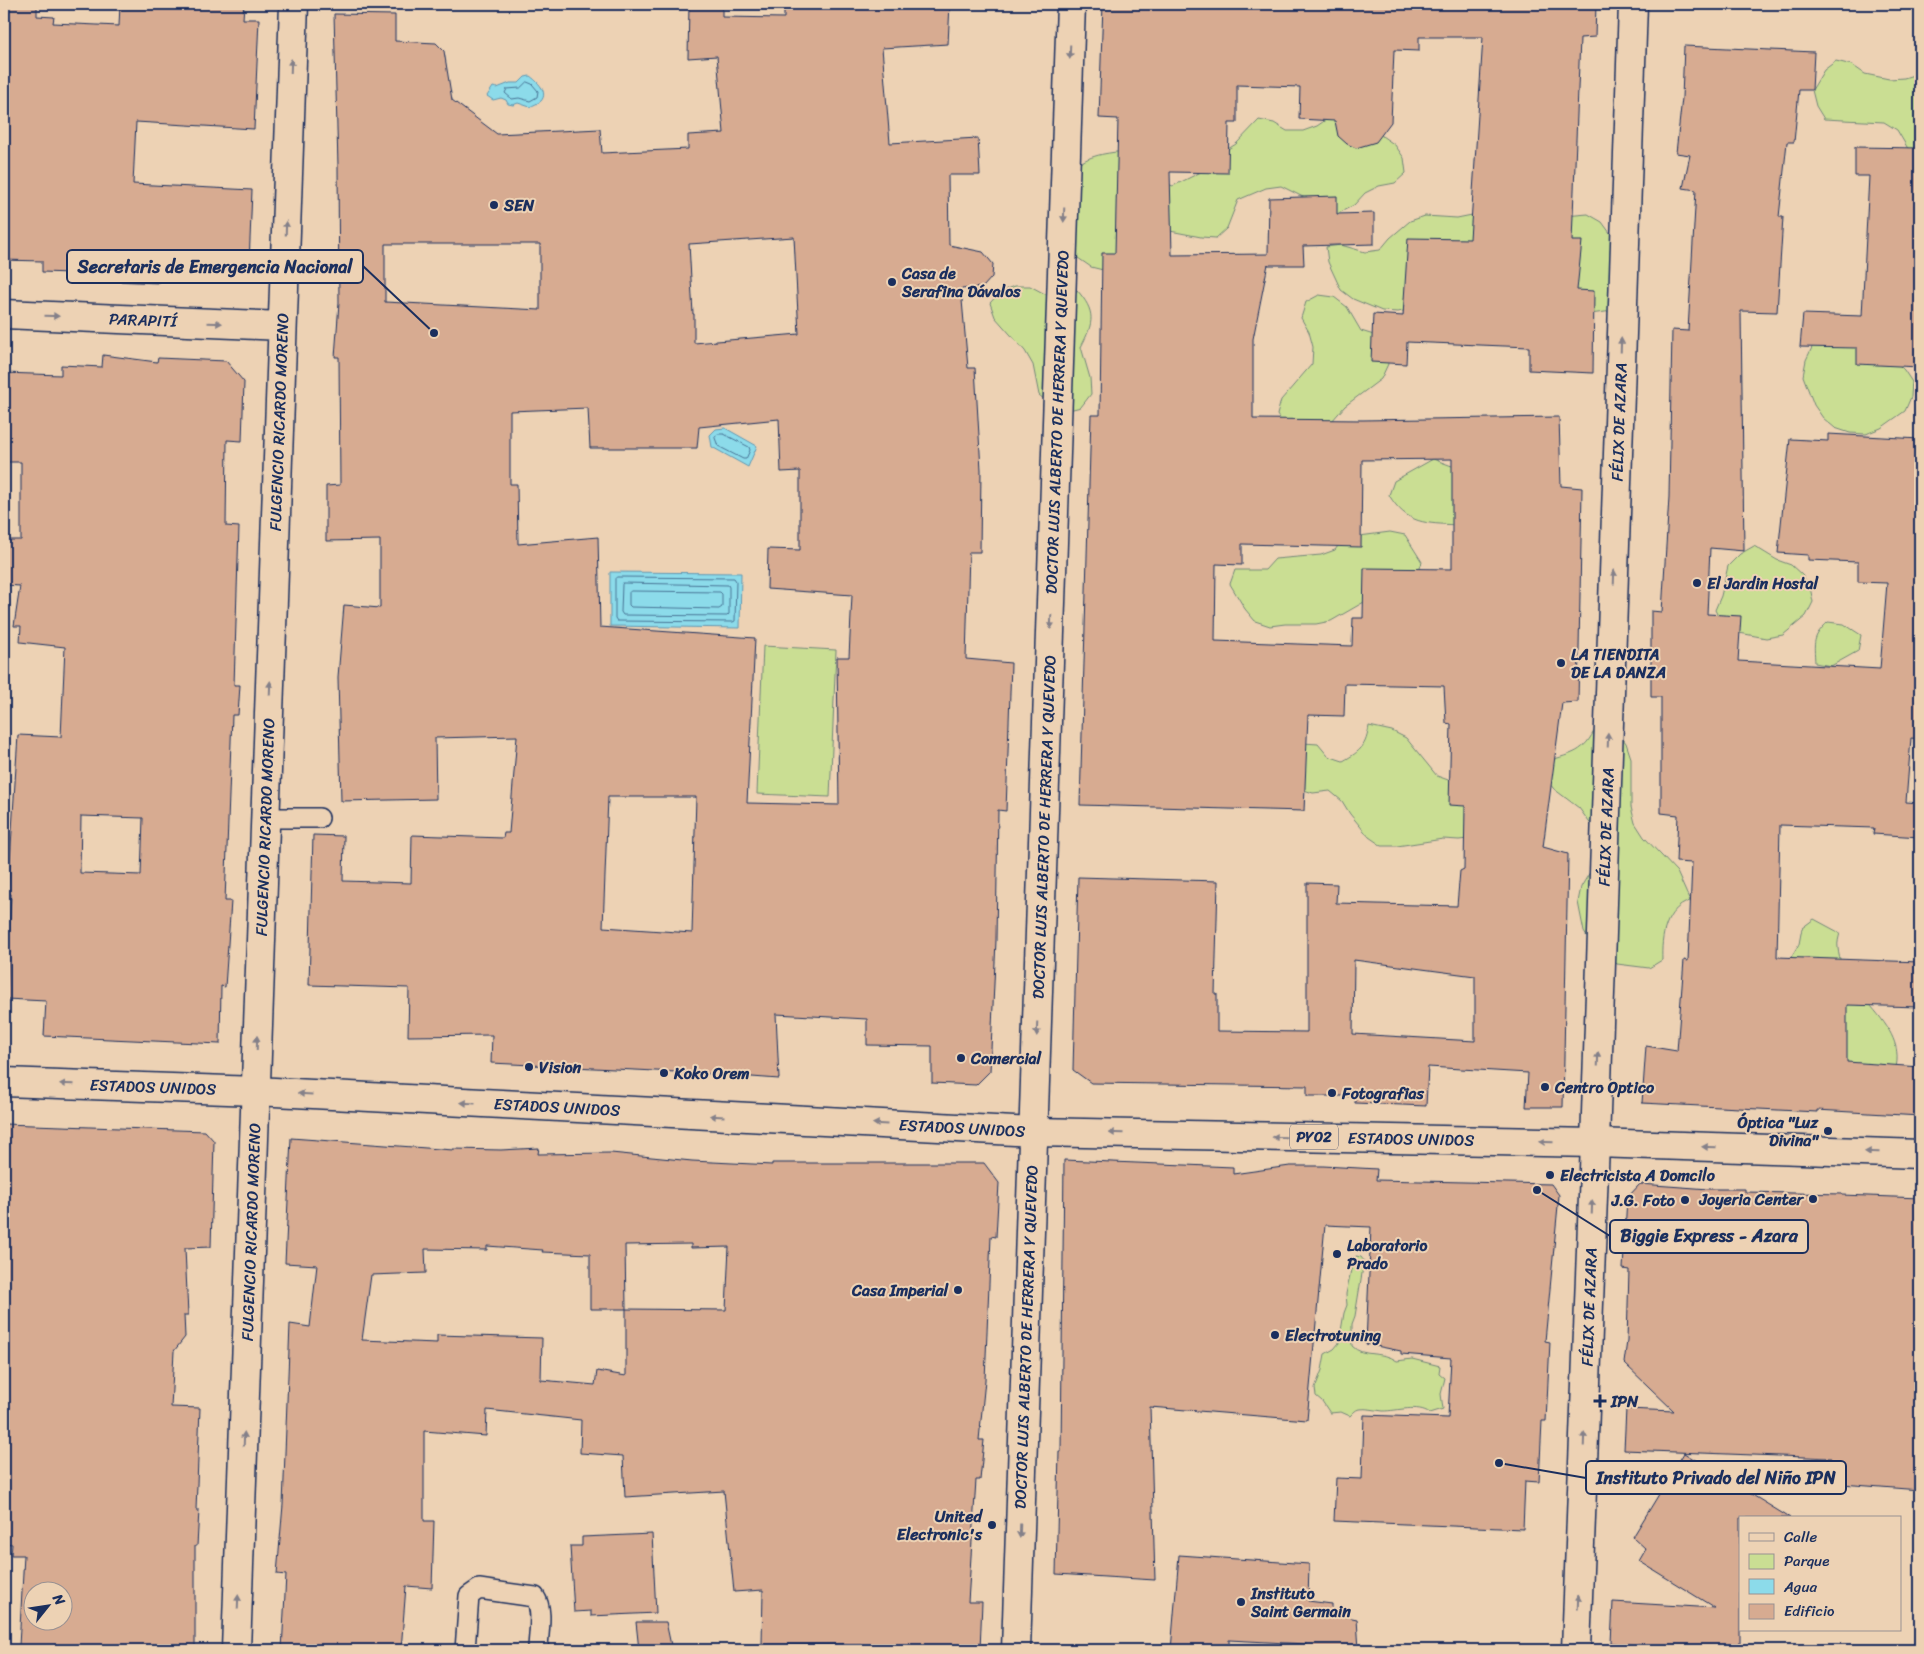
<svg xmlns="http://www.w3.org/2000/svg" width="1924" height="1654" font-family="Sriracha,sans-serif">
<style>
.green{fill:#cade93;stroke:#728678}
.water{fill:#8cdbea;stroke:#5f96b2}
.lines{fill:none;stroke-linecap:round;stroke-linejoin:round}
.shore{stroke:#487496;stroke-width:1}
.building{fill:#d7ab91;stroke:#1b2f5e;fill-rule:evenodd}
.lane-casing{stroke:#1b2f5e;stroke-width:22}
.street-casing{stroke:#1b2f5e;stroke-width:31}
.secondary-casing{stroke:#1b2f5e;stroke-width:31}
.primary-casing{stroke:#1b2f5e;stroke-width:31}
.lane{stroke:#edd2b4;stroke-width:19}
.street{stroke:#edd2b4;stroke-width:28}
.secondary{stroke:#edd2b4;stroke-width:28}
.primary{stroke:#edd2b4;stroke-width:28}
.oneway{fill:#848089}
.poi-dot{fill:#1b2f5e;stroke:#edd2b4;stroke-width:2}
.labels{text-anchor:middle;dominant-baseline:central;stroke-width:4;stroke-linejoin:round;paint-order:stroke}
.shield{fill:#edd2b4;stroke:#5a6078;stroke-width:1}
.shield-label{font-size:15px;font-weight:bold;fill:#1b2f5e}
.poi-label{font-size:16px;font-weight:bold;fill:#1b2f5e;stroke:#edd2b4;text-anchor:start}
.street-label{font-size:16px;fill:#1b2f5e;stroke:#edd2b4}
.leader{fill:none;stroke:#1b2f5e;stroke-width:2}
.callout-dot{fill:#1b2f5e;stroke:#edd2b4;stroke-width:2}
.callout{fill:#edd2b4;stroke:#1b2f5e;stroke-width:2}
.callout-label{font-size:18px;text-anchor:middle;font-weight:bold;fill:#1b2f5e}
</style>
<rect width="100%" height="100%" fill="#edd2b4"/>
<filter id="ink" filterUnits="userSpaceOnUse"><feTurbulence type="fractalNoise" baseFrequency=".02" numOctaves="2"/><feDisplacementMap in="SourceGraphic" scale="10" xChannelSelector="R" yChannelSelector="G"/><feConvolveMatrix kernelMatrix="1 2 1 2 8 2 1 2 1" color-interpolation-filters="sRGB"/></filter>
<g filter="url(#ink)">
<path class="green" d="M1836 61 1852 65 1865 74 1889 79 1904 78 1920 73V169L1897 130 1884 122 1824 119 1816 106 1812 90 1824 70Z
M1343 108 1378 127 1382 136 1395 145 1404 158 1406 173 1395 183 1379 186 1365 193 1354 205 1337 214 1281 186 1266 188 1238 200 1227 228 1216 238 1201 237 1170 231 1107 271 1091 267 1078 258 1070 245 1069 171C1088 155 1101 154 1124 151L1159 180 1173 186 1201 172 1210 160 1236 144 1259 120 1274 123 1287 131H1303L1317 126Z
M1588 214 1602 222 1621 248 1620 310 1590 314 1428 306 1398 312 1382 311 1353 299 1341 290 1328 262 1326 247 1341 245 1365 252 1380 250 1390 238 1410 221 1425 216 1457 218 1472 215 1542 218Z
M1015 286H1030L1045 294 1061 290H1077C1096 312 1094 322 1081 347L1090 378 1091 394 1081 407 1065 411 1051 405 1039 395 1033 365 1025 351 995 317 990 303 1000 292Z
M1319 295 1334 297 1347 307 1361 331 1377 336 1387 348 1388 364 1381 379 1345 406 1325 429 1285 428 1277 415 1281 400 1312 364 1313 347 1309 332 1301 318 1306 302Z
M1820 331 1893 359 1904 370 1912 382 1911 397 1905 411 1881 428 1866 434 1850 433 1835 428 1823 418 1814 405 1803 376 1806 360Z
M1433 459 1468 472 1457 525C1426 523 1407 525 1389 495L1394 481Z
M1390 532 1405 535 1422 562 1417 577 1364 602 1331 621 1316 624H1285L1270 626 1255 621 1245 609 1230 584 1235 570H1265L1275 559 1321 555 1335 550 1344 538Z
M1754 546 1777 560 1791 565 1802 575 1810 587 1813 602 1806 616 1783 635 1766 638 1734 632 1722 624 1715 610 1721 596 1728 566 1740 554Z
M1828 622 1844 624 1861 635 1858 651 1831 666 1815 663C1814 642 1812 637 1828 622Z
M763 646 836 650 830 797 757 794Z
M1611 722 1626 743 1631 758V807L1635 823 1644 837 1677 872 1690 901C1665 909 1661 937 1662 960L1649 968 1617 964 1592 945 1584 932 1578 902 1581 887 1596 862 1597 833 1579 808 1554 789 1544 777 1548 761C1573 753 1584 753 1596 727Z
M1369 726 1392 731 1406 738 1437 776 1451 781 1504 835 1459 840 1443 839 1397 846H1382L1369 837 1350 814 1342 801 1330 791 1313 793 1298 788 1303 743 1318 744 1328 756 1343 761C1361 751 1366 746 1369 726Z
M1814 919 1840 933C1839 937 1837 943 1838 948 1842 1000 1924 1027 1888 1087L1737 1019 1788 973 1791 957 1799 944 1802 928Z
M1356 1256 1361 1257 1364 1261 1355 1316 1352 1324V1346C1363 1358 1382 1350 1397 1361L1412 1359 1440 1366 1439 1373 1445 1378 1441 1394 1443 1409 1430 1413C1417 1404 1398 1411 1383 1411 1375 1410 1367 1408 1359 1409 1355 1410 1353 1413 1350 1416L1341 1412 1330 1413 1322 1401 1316 1396 1315 1388 1322 1370 1325 1354 1334 1349 1339 1343 1344 1313 1347 1305 1346 1294 1350 1275 1352 1264Z"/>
<path class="water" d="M530 76C537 81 549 92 541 101 539 103 533 105 530 107L518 103 513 105 508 104 506 100 501 98 493 100 487 96 493 87 497 88 510 83H519L525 77Z
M725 428 757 446 748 467 712 447 710 435 716 429Z
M610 572 741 573 740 628 610 626Z"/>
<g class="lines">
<path class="shore" d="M527 82 532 84 538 91 537 97 530 101 519 98 512 99 505 93 507 89 520 88Z
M718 434H724L749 447 750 450 746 459H743L718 446 715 438Z
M617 577 734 578 736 581 735 621 733 622 617 621 615 618V579Z
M623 583 728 585 729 587V614L727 616 623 615 621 612 622 585Z
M631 591 720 592 722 594V607L719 609 631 607 629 605V593Z"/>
</g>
<path class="building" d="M4 4H37V16L54 17 53 23 119 26 120 4H244L243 19H259L254 129 136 122 133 184 252 190 249 264 181 262V264H175V278L159 277 158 283 70 279 71 273 42 272V261L4 260Z
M689 4H722V17L784 18V4H950L948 44 882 48 890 143 978 138 980 175H948L949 245 983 252 993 264 992 277 983 287 961 289 968 368H975L981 470 980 552H969L966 659 1011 663 1006 811 998 810 996 940 990 1071 976 1085 932 1083V1046L867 1045V1019L776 1014 779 1079 697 1073 491 1063 492 1035 408 1036 409 988 309 985 313 835 344 836 343 881 411 883 412 835 503 838 504 833H509L517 736 435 738 436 799 341 801 338 677 344 605 380 608V540L326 541V486L340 485 339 357H335L339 303 338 166 334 14 395 15V41L436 43 444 51 452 100 497 134 600 129 602 153 688 149V135L724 133 717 56 688 58ZM794 237 799 334 694 343V314H693L689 244ZM385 244H540V310L385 302ZM588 408 590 448H697L699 427 779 419 781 472 800 471V550L768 549 767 589 852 595 849 657H837L839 805 747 803 755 638 600 627 598 537 518 544 517 484H510V411ZM608 797H696L692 933 603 927Z
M1103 4H1596L1595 37 1580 38 1572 241H1582L1577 290 1594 291 1593 373 1529 370V347L1407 342 1406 364 1371 362 1373 314 1403 316 1408 238 1470 239 1483 37H1419V51L1394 50 1391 122 1376 142 1356 148 1347 144 1338 136 1335 121 1299 119 1300 87 1237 85V123H1229L1228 173 1170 172 1172 255 1268 254 1269 198 1337 196V214L1374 213V244L1303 246 1304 265H1268V264L1253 339V419L1362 420 1559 417 1561 486 1582 488 1578 702 1562 703 1543 847 1568 854 1563 1107H1526L1528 1073 1428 1067 1426 1106 1355 1103V1096H1307V1086L1091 1083 1073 1070 1078 877 1218 881 1215 994H1217V1031L1307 1032V883L1337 884 1336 903 1457 906 1460 871 1464 869 1465 806 1449 805 1451 724 1446 723 1444 686 1345 684 1344 716 1308 715 1304 811 1080 805 1091 415H1100L1102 253H1115L1118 119 1099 118ZM1452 459V569L1364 568 1363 618H1353L1352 646 1215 641 1216 564 1242 565V544L1361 547 1362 460ZM1354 960 1475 976V1041L1353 1034Z
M1684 46 1814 52 1812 90H1799L1794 142H1787L1779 217H1783L1777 312 1741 311 1744 551 1710 548 1707 614 1741 616 1738 661 1880 669 1887 583 1858 582V562L1808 560V555L1778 553 1790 439 1828 441V434L1920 439V739L1911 738 1906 802 1920 803V837L1873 834 1874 828 1780 825 1777 957 1920 962V1007L1847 1005V1062L1920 1067V1116L1817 1110V1112L1642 1103 1646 1046 1677 1051 1684 960 1688 961 1692 863 1676 862 1678 815 1661 813V697H1651V611L1662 612 1669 497 1672 330 1688 331 1696 190 1683 188 1690 155 1676 153 1682 98Z
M1855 147 1920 148V367L1857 364V348L1800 347 1803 314 1862 316 1869 176H1855Z
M103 355 157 362 158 358 226 361 244 382 242 441 227 440 226 526 239 527 234 685H240L238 715H232L225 901H231L225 987 221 986 220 1044 44 1036 46 1001 6 999 11 894H8L18 735 61 737 65 647 20 642 21 626H14L20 586 4 585V540H21V462H4V373L61 375V365L102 367ZM81 816 143 818 141 875 80 873Z
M4 1124 205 1131 214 1141 211 1247 185 1248 188 1315H184L185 1337 174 1351 171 1407 200 1408 196 1510H199L197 1546H195V1650H85L19 1646 24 1555H11L12 1544 4 1543ZM32 1592H62V1622H32Z
M291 1138 453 1150V1149L501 1150 539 1148 538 1154 611 1153 692 1161 772 1165V1163H984L999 1183 996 1237 991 1236 985 1380 979 1440H984L980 1480H976L968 1602H982L980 1650H861V1644L762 1645 763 1590 734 1592 724 1491 625 1497 623 1456 580 1453 581 1420 487 1410 486 1436 424 1431V1521H434L432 1588 406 1586 401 1650H282L286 1575 277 1574 283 1505 290 1324 310 1327 317 1265 285 1263ZM691 1244V1248L729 1247 726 1310 626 1309 625 1245ZM487 1246 543 1250 542 1252 590 1254V1309H626V1376L597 1371 595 1385 541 1380 542 1338 437 1335V1343L362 1340 371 1275 426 1273 425 1249 487 1250Z
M1064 1160 1233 1167V1174L1290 1166H1323L1377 1169 1376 1180 1551 1184 1559 1195 1545 1341 1550 1342 1546 1421H1542L1539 1482 1525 1481 1523 1529 1334 1521 1336 1478 1362 1479 1364 1415 1448 1418 1451 1358 1401 1354V1351L1366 1344 1371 1227 1325 1225 1307 1420 1150 1407 1155 1580 1056 1574 1059 1452H1061Z
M1640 1184 1709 1189H1745V1192L1842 1194V1195L1920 1198V1490L1829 1483 1831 1458 1624 1450 1626 1409 1674 1411 1624 1363 1627 1341 1629 1270 1623 1269 1627 1198Z
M1684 1453 1790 1518H1740V1650H1710L1611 1643 1613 1602 1715 1608 1639 1561 1646 1549 1633 1537Z
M652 1534 656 1613 591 1616V1611L574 1612 570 1546H582V1537Z
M1179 1555 1309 1564 1308 1601 1332 1604V1614L1357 1619 1359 1650H1305L1306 1644 1229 1640V1650H1171Z
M636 1622H666L672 1650H639Z"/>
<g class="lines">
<defs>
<path id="lane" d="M265 818H319
M465 1650 469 1596 479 1589 535 1597C544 1610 538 1635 538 1650"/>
<path id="street" d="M4 314 282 326
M236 1650 294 4"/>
<path id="secondary" d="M1016 1650 1071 4
M1576 1650 1595 1143 1633 4"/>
<path id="primary" d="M4 1082 256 1091 1033 1132 1595 1143 1920 1154"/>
</defs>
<use href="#lane" class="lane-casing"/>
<use href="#street" class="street-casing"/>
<use href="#secondary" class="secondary-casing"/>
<use href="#primary" class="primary-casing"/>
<use href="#lane" class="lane"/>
<use href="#street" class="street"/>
<use href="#secondary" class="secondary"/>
<use href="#primary" class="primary"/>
</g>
<defs><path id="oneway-solid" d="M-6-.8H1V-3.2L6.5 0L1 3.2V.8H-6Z" transform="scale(1.25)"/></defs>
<g class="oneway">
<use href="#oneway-solid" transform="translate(1070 52) rotate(92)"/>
<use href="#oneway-solid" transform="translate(291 66) rotate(-88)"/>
<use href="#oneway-solid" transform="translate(1064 215) rotate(92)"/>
<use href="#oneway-solid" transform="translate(286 228) rotate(-88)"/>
<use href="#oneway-solid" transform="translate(52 316) rotate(2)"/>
<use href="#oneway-solid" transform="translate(215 323) rotate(2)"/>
<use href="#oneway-solid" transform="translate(1621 345) rotate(-88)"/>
<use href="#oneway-solid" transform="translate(1614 577) rotate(-88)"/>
<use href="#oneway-solid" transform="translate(1051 622) rotate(92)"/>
<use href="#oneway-solid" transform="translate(270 688) rotate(-88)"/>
<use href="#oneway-solid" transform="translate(1608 740) rotate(-88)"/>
<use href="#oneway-solid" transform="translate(1037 1029) rotate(92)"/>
<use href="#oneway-solid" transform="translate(257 1043) rotate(-88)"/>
<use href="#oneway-solid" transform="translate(1598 1059) rotate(-88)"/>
<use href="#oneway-solid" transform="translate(67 1084) rotate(-178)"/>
<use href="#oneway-solid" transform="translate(305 1094) rotate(-177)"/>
<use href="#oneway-solid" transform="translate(468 1103) rotate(-177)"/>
<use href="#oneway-solid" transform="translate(717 1116) rotate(-177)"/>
<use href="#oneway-solid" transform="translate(880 1124) rotate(-177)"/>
<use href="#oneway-solid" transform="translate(1116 1133) rotate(-179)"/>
<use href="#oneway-solid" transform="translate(1279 1137) rotate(-179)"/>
<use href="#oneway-solid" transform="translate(1546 1142) rotate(-179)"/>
<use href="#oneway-solid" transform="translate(1709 1147) rotate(-178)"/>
<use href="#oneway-solid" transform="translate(1872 1152) rotate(-178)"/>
<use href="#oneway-solid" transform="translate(1592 1207) rotate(-88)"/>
<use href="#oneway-solid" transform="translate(244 1439) rotate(-88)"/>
<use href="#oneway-solid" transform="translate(1584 1439) rotate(-88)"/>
<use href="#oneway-solid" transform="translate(1020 1531) rotate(92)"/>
<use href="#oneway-solid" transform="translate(238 1602) rotate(-88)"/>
<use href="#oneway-solid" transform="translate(1578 1602) rotate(-88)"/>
</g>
</g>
<g class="poi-dot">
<circle cx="494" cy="205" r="5"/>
<circle cx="892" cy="282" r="5"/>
<circle cx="1697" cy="583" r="5"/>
<circle cx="1561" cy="663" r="5"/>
<circle cx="961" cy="1058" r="5"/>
<circle cx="529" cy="1067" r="5"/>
<circle cx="664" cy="1073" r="5"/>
<circle cx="1545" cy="1087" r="5"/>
<circle cx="1332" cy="1093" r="5"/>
<circle cx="1828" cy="1131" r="5"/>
<circle cx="1550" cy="1175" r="5"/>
<circle cx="1813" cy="1199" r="5"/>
<circle cx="1685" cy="1200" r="5"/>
<circle cx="1337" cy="1254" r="5"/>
<circle cx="958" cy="1290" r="5"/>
<circle cx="1275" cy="1335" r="5"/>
<path d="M1597.5 1393.5h5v5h5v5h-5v5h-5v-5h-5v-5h5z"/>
<circle cx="992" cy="1525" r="5"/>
<circle cx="1241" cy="1602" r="5"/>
</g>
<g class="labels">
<rect class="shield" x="1290" y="1124.5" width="48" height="25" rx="4"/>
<g class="shield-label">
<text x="1314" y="1137">PY02</text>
</g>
<g class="poi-label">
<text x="504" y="205">SEN</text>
<text x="902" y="273">Casa de<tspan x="902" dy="18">Serafina Dávalos</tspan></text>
<text x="1707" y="583">El Jardin Hostal</text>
<text x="1571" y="654">LA TIENDITA<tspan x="1571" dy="18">DE LA DANZA</tspan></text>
<text x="971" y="1058">Comercial</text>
<text x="539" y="1067">Vision</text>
<text x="674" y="1073">Koko Orem</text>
<text x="1555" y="1087">Centro Optico</text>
<text x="1342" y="1093">Fotografias</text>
<text x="1818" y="1122" text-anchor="end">Óptica "Luz<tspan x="1818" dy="18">Divina"</tspan></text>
<text x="1560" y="1175">Electricista A Domcilo</text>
<text x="1803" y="1199" text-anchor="end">Joyeria Center</text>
<text x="1675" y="1200" text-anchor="end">J.G. Foto</text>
<text x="1347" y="1245">Laboratorio<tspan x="1347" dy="18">Prado</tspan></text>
<text x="948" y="1290" text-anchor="end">Casa Imperial</text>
<text x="1285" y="1335">Electrotuning</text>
<text x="1611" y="1401">IPN</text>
<text x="982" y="1516" text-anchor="end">United<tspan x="982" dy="18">Electronic's</tspan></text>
<text x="1251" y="1593">Instituto<tspan x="1251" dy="18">Saint Germain</tspan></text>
</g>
<g class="street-label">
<text transform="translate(143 320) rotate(2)">PARAPITÍ</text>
<text transform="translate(279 422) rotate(-88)">FULGENCIO RICARDO MORENO</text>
<text transform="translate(1057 422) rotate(-88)">DOCTOR LUIS ALBERTO DE HERRERA Y QUEVEDO</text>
<text transform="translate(1619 422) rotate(-88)">FÉLIX DE AZARA</text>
<text transform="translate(265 827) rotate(-88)">FULGENCIO RICARDO MORENO</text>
<text transform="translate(1044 827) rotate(-88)">DOCTOR LUIS ALBERTO DE HERRERA Y QUEVEDO</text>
<text transform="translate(1606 827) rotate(-88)">FÉLIX DE AZARA</text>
<text transform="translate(153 1087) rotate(2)">ESTADOS UNIDOS</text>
<text transform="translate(557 1107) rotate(3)">ESTADOS UNIDOS</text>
<text transform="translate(962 1128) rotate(3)">ESTADOS UNIDOS</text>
<text transform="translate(1411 1139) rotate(1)">ESTADOS UNIDOS</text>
<text transform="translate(251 1232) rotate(-88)">FULGENCIO RICARDO MORENO</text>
<text transform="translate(1589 1307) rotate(-88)">FÉLIX DE AZARA</text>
<text transform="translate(1026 1337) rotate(-88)">DOCTOR LUIS ALBERTO DE HERRERA Y QUEVEDO</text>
</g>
</g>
<path class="leader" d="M434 333L363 266M1537 1190L1610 1236M1499 1463L1586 1478"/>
<g class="callout-dot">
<circle cx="434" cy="333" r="5"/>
<circle cx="1537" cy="1190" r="5"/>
<circle cx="1499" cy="1463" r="5"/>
</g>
<g class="callout">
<rect x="67" y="250" width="296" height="33" rx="5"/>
<rect x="1610" y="1220" width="198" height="33" rx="5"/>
<rect x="1586" y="1461" width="260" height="33" rx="5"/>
</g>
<g class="callout-label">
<text x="215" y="273">Secretaris de Emergencia Nacional</text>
<text x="1709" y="1242">Biggie Express - Azara</text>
<text x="1716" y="1484">Instituto Privado del Niño IPN</text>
</g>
<rect width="1924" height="1654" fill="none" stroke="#edd2b4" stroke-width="20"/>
<rect x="10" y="10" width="1904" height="1634" fill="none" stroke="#1b2f5e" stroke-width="2" filter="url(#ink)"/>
<rect x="1739" y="1516" width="162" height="115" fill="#edd2b4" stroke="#999192"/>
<rect x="1749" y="1533" width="25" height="8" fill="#edd2b4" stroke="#999192"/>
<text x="1784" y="1542" font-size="15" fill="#1b2f5e">Calle</text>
<rect x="1749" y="1554" width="25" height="15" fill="#cade93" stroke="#999192"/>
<text x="1784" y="1566" font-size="15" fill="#1b2f5e">Parque</text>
<rect x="1749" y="1579" width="25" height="15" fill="#8cdbea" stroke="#999192"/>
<text x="1784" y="1592" font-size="15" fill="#1b2f5e">Agua</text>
<rect x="1749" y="1604" width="25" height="15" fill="#d7ab91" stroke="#999192"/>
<text x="1784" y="1616" font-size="15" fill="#1b2f5e">Edificio</text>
<g transform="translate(48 1606) rotate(60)"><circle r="24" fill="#edd2b4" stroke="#999192"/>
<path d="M0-4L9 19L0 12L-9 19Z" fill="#1b2f5e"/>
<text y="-8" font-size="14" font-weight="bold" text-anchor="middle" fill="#1b2f5e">N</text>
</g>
</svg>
